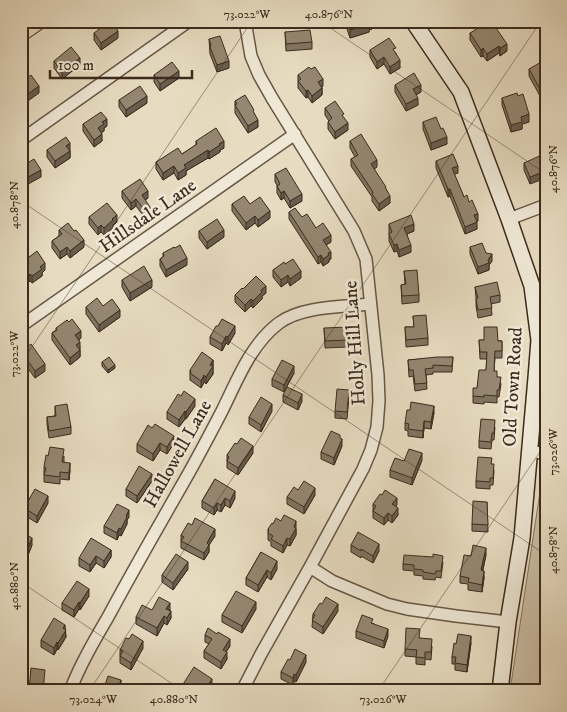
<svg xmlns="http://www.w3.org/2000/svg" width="567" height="712" font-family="'IM FELL DW Pica',serif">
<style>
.green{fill:#cabea5;stroke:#837460}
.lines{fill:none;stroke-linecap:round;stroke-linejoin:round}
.minor-casing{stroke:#675745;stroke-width:14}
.secondary-casing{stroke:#3c2b1c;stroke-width:18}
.trunk-casing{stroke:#3c2b1c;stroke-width:20}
.minor{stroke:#efe8d7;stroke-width:11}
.secondary{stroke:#efe8d7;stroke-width:15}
.trunk{stroke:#e7dcc1;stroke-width:18}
.wall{fill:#807462;stroke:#3c2b1c}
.shaded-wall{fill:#685e50;stroke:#3c2b1c}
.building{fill:#958772;stroke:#3c2b1c}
.ticks{fill:none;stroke:#3c2b1c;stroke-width:1;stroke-opacity:0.45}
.labels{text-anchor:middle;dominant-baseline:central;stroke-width:5;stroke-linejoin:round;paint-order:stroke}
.street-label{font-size:19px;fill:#3c2b1c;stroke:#efe8d7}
.neatline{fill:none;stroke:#3c2b1c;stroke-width:2}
.ticks-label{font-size:12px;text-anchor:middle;fill:#3c2b1c}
</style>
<rect width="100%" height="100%" fill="#e7dcc1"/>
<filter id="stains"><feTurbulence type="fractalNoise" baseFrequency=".004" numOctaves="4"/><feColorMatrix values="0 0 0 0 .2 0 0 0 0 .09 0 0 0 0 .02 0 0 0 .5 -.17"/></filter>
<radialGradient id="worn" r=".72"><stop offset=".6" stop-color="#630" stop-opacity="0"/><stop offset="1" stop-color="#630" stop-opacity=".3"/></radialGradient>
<path class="green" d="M540 492 546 503V691H510Z"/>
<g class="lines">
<defs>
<path id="minor" d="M21 140 189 21
M509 219 546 205
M21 326 295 134
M530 452 546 453
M310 567 332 581 387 604 407 609 456 616 508 622
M70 691C80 665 94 641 108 617 132 572 157 529 182 485 196 461 209 436 222 411 237 381 250 345 279 323 302 306 342 307 370 304
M242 691 261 654 310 567 363 469 371 450 377 427 379 401 378 375 366 259 354 231 272 98 259 75 251 56 245 21"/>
<path id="secondary" d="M413 21 461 92 509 219 532 286 539 340 536 378 522 538 508 622 500 691"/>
<path id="trunk" d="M21 32 37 21"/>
</defs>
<use href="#minor" class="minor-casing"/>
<use href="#secondary" class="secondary-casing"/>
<use href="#trunk" class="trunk-casing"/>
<use href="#minor" class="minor"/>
<use href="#secondary" class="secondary"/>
<use href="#trunk" class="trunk"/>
</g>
<path class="wall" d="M133 21H144L136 26Z
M346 21H372V29L369 30V32L350 38 346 26Z
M488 28 507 51 500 56 499 53 487 61 483 56 481 57 470 40V33Z
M285 32 312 42V49L286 51Z
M94 33 118 38 101 50 94 40Z
M546 36V52L542 50V43Z
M209 39 229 68 217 72 210 54Z
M370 50 396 53 400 68 390 74 384 64 377 69 370 57Z
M54 61 80 65 62 79 54 68Z
M546 67V96L544 94 540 96 529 76V69Z
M154 75 179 78 160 91 154 82Z
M298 75 323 86 322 87V95L312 103 308 97 306 98 298 88Z
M395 85 421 92 416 95 418 105 406 111 395 92Z
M502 98 529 122 522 124V129L511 132 502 105Z
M119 100 147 103 126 117 119 107Z
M235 101 254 113 258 127 248 133 235 113Z
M325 108 344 118 348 130 335 139 328 129V122L329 121 325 115Z
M423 122 441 129 447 144 431 150 423 129Z
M83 124 107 126 104 128V131L101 133 102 141 94 147 83 131Z
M196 141 224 148 220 150V152L209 159 208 158 186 171V175L178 180 174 173 163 180 156 169V162L182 154 196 145Z
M350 141 377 167 374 169 386 189 390 203 379 211 372 201V197L351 166V159L355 157 350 148Z
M47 150H70V158L55 168 47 157Z
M546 157 530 184 524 170V163Z
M436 161 458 173 454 174 464 197 478 221H476L477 229 465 234 450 196 448 197 436 168Z
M275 174 302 201 290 208 284 198 281 200 277 193V185L275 182Z
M122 191 148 198 145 200 150 214 145 218 136 206 131 210 122 198Z
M232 204 270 218 258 227 255 223 246 230 232 211Z
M289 212 302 217 316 228 331 242 326 245 331 259H329V262L323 266 321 262 318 264 289 219Z
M89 217 117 222 113 225V228L104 235 101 232 98 235 89 224Z
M389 224 414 231 407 234 411 252 399 257 397 251 394 252 389 241Z
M59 230 84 247 70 258 67 254 60 259 52 248V241L59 236Z
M199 231 224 237 207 249 199 238Z
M470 247 486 253 492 261 489 265V270L478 274 470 254Z
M163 253 187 265 166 277 160 266V259L163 257Z
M21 263 45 270 42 273V276L32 283 30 281 26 285 21 279Z
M285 264 301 278 290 286 288 282 281 287 273 277V270Z
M404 271 419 295V302L402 304 401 285 405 284Z
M122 280 152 287 130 301 122 287Z
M475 287 500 295V302L491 304 492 315 478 318 476 306V298Z
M243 289 266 293 262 296V299L253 308 251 306 245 312 235 302V295Z
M103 306 120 317 99 332 86 314V307Z
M413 316 428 338V345L406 347 405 327H414Z
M218 326 235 333 228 345 226 343 222 351 210 344V337Z
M56 328 81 338 79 340 80 349V357L70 365 52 340V333L56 330Z
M324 328 348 340V347L325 348Z
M479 340 502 341V358H495L494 371 501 384 499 397H497V403L484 402V404L473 403V396L486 370 487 359H480Z
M21 351 45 371 35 378 21 359Z
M453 357 452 372H433V374L426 375 427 389 415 391 413 376 409 377 408 360Z
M213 360V374L206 384 204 382 201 388 190 380V370Z
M102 362 115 368 108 373 102 366Z
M294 373 284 392 272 386V379Z
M283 395 302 401 298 410 283 402Z
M349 397 347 419 335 418V411Z
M55 406 71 427V434L49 438 47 424V417L55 416Z
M195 406 186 419H185L179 427 167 419V412Z
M272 411 261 432 249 424V417Z
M434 413 431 429 424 428 423 438 408 436V431L405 430V423Z
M495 427 494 440H492L491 449 479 448V441Z
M174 443 167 454 160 450 153 461 137 452V444Z
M237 444 253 453 238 475 227 468V455Z
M342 446 334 465 321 459V452Z
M64 456V462L70 470 69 480 60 479V484L44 482V467Z
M422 460 412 485 390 477V470L404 461Z
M492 464 494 471 493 485H490V489L476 488V481Z
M215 479 235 498 230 508 225 505 221 512 217 510 214 515 202 508V501Z
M152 481 137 503 126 496V489Z
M298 490 315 495 304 514 287 504V497Z
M487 502 488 532 472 531V524Z
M48 503 37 523 24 515V508Z
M373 504 397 505 396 506 398 515 392 523 388 520 384 525 373 518Z
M129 517 127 520V524L121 536 119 535 117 540 104 533V526Z
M273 524 296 529V535L290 546 287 545 283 553 271 546V542L268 540V529Z
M21 532 32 545 26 560 21 558Z
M181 535 215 536 209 545V552L204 560 181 548Z
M351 545 379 551 373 563 361 556V558L351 552Z
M111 550V557L104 568 96 563 90 572 79 566V558Z
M261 552 277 569 271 580 267 577 258 592 246 585V578Z
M486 555 483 570 484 578 482 592 468 590V584L460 583V576L471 556Z
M443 562 441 578 436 577 435 580 423 579V576L414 575V571L403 570V564Z
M188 569 173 590 162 582V575Z
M89 596 80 610 79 609 74 617 62 610V603Z
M256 609 242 633 222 622V615Z
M152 610H170L171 618 167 625 164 623 157 636 136 624V617Z
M338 611 323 634 312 627 313 614Z
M373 623 388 636 384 648 356 638V631Z
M65 629 66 637 58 650 57 649 54 655 41 647V640Z
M205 635 230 646 226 652 227 659 221 669 204 658V651L209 644 205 642Z
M420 638 432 646 431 660 425 659V665L416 664V657L405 656V649Z
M471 643 467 672 455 670V664H452V657L456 644Z
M143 648 131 670 120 663V650Z
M290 660 306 662 296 682 294 681 293 685 281 679V672Z"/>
<path class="shaded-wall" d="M136 21H144L136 26Z
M372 22V29L369 30V32L350 38V30Z
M118 31V38L101 50V43Z
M507 44V51L500 56V48Z
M499 46V53L487 61V54Z
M483 48V56L481 57V50Z
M384 57V64L377 69V62Z
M80 58V65L62 79V72Z
M400 60V68L390 74V67Z
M229 61V68L217 72V65Z
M179 71V78L160 91V84Z
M323 79V86L318 89V82Z
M421 85V92L413 96V89Z
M39 86V93L21 106V99Z
M544 86V94L540 96V89Z
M322 88V95L312 103V96Z
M308 90V97L306 98V91Z
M147 96V103L126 117V110Z
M418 98V105L406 111V104Z
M529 114V122L522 124V129L511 132V125L521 117Z
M107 119V126L104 128V131L98 135V128L102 122Z
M258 120V127L248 133V126Z
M348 123V130L335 139V132Z
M102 134V141L94 147V140Z
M447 137V144L431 150V143Z
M224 141V148L220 150V152L209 159V152Z
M70 143V150L66 153V146Z
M208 150V158L186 171V175L178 180V173L184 165Z
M70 151V158L55 168V161Z
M377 160V167L371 171V164Z
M174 166V173L163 180V173Z
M458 166V173L452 175V168Z
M41 170V177L21 188V181Z
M546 171V178L530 184V177Z
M448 189H450V196L448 197Z
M148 191V198L142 202V195Z
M284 191V198L281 200V193Z
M302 194V201L290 208V201Z
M390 196V203L379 211V204Z
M136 199V206L131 210V203Z
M150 207V214L145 218V211Z
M270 211V218L258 227V220Z
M478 214V221L474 222V215Z
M117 215V222L113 225V228L104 235V228L112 219Z
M255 216V223L246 230V223Z
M477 222V229L465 234V227Z
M414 224V231L404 235V228Z
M101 225V232L98 235V228Z
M224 230V237L207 249V242Z
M331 235V242L323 247V240Z
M84 240V247L70 258V251Z
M397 244V251L394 252V245Z
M411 245V252L399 257V250Z
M67 247V254L60 259V252Z
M331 252V259H329V262L323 266V259L328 253Z
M492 254V261L489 265V270L478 274V267L488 260Z
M321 255V262L318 264V257Z
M187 258V265L166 277V270Z
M45 263V270L42 273V276L32 283V276L40 267Z
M301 271V278L290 286V279Z
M30 274V281L26 285V278Z
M288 275V282L281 287V280Z
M152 280V287L130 301V293Z
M266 286V293L262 296V299L253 308V301Z
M251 299V306L245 312V305Z
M120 310V317L99 332V325Z
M235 326V333L228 345V337Z
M81 331V338L75 342V335Z
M226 336V343L222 351V344Z
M80 342V349L76 352V345Z
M80 350V357L70 365V358Z
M213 360V374L206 384V377L210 365Z
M45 364V371L35 378V371Z
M115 365V368L108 373V370Z
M294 366V373L284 392V385Z
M204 375V382L201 388V381Z
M302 394V401L298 410V403Z
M195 399V406L186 419V412Z
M272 404V411L261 432V425Z
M434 406V413L431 429V422Z
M185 411V419L179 427V420Z
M424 421V428L423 438V431Z
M174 436V443L167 454V447Z
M342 439V446L334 465V458Z
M160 443V450L153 461V454Z
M253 446V453L238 475V468Z
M422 453V460L412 485V478Z
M70 463V470L69 480V473Z
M152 474V481L137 503V496Z
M315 488V495L304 514V507Z
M235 491V498L230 508V501Z
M48 496V503L37 523V516Z
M225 498V505L221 512V505Z
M397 498V505L392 511V504Z
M217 503V510L214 515V508Z
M398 508V515L392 523V516Z
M129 510V517L127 520V524L121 536V529Z
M388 513V520L384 525V518Z
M296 521V535L290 546V539Z
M119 528V535L117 540V533Z
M215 529V536L209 545V552L204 560V553L207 543Z
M32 538V545L26 560V553Z
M287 538V545L283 553V546Z
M379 544V551L373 563V556Z
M486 548V555L481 577V570Z
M111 550V557L104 568V561Z
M96 556V563L90 572V565Z
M277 561V569L271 580V573Z
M188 562V569L173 590V583Z
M267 570V577L258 592V585Z
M484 571V578L482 592V585Z
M89 589V596L80 610V603Z
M79 602V609L74 617V610Z
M256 602V609L242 633V626Z
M170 603V610L166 609Z
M338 604V611L323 634V627Z
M171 611V618L167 625V618Z
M164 616V623L157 636V628Z
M65 625 66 637 58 650V643L63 628Z
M388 629V636L384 648V641Z
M471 636V643L467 672V665Z
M230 639V646L223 657V650Z
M143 641V648L131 670V663Z
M57 642V649L54 655V648Z
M227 652V659L221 669V662Z
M306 655V662L296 682V675Z
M294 674V681L293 685V678Z
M212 679V686L209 691H204Z
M121 680V687L119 691H117Z"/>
<path class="building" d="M110 21H111L118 31 101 43 94 33Z
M347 21H372V22L368 23 369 25 350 30Z
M485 24 488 28 494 25 507 44 500 48 499 46 487 54 483 48 481 50 470 33Z
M310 30 312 42 286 44 285 32Z
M220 36 229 61 217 65 210 47 211 45 209 39Z
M546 36V45L542 43Z
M389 38 396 48 393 49 400 60 390 67 384 57 377 62 370 50Z
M71 47 80 58 62 72 54 61Z
M543 61 546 67V89L544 86 540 89 529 69Z
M172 62 179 71 160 84 154 75Z
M309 67 311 69 315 67 323 79 318 82 322 88 312 96 308 90 306 91 298 81 301 79 298 75Z
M414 73 421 85 413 89 418 98 406 104 395 85Z
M31 75 39 86 21 99V83Z
M140 86 147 96 126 110 119 100Z
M517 93 518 96 523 94 529 114 521 117 522 122 511 125 502 98Z
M245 95 254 110 253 111 258 120 248 126 235 105 237 104 235 101Z
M335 101 344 114 342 115 348 123 335 132 328 122 332 118 325 108Z
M101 112 107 119 102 122 104 124 98 128 102 134 94 140 83 124Z
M436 117 441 129 443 128 447 137 431 143 423 122Z
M216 128 224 141 219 144 220 145 209 152 208 150 184 165 186 168 178 173 174 166 163 173 156 162 178 148 182 154 197 144 196 141Z
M361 134 377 160 371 164 386 187H385L390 196 379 204 372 194 373 192 351 159 358 155 350 141Z
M66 137 70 143 66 146 70 151 55 161 47 150Z
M453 154 458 166 452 168 464 197 467 195 469 202 472 200 478 214 474 215 477 222 465 227 450 189H448L436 161Z
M544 154 546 157V171L530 177 524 163Z
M34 159 41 170 21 181V167Z
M286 168 302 194 290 201 284 191 281 193 277 186 280 184 275 174Z
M140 179 148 191 142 195 150 207 145 211 136 199 131 203 122 191Z
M244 196 250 204 260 197 270 211 258 220 255 216 246 223 232 204Z
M107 203 117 215 112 219 113 220 104 228 101 225 98 228 89 217Z
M295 208 302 217 307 214 316 228 323 223 331 235 323 240 331 252 328 253 329 255 323 259 321 255 318 257 289 212Z
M411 215 414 224 404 228 411 245 399 250 397 244 394 245 389 234 392 232 389 224Z
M217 219 224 230 207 242 199 231Z
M68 223 74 231 76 230 84 240 70 251 67 247 60 252 52 241 62 234 59 230Z
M482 243 486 253 492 254 488 260 489 263 478 267 470 247Z
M180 245 187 258 166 270 160 259 164 256 163 253 174 247 175 248Z
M37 251 45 263 40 267 42 269 32 276 30 274 26 278 21 272V263Z
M293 259 301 271 290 279 288 275 281 280 273 270 284 262 285 264Z
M144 266 152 280 130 293 122 280Z
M417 270 419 295 402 296 401 285 406 284 404 271Z
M256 276 266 286 261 290 262 292 253 301 251 299 245 305 235 295 242 288 243 289Z
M497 282 500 295 490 297 492 308 478 310 476 299 478 298 475 287Z
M97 298 103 306 112 299 120 310 99 325 86 307Z
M426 315 428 338 406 340 405 327H414L413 316Z
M72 319 81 331 75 335 80 342 76 345 80 350 70 358 52 333 57 330 56 328 67 320 69 322Z
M222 319 235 326 228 337 226 336 222 344 210 337 216 326H218Z
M348 327V340L325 341 324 328Z
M484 327H497L498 341H502V351H495L494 371H497V377H501L499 390H497V396L484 395V397L473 396V388H477L479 370H486L487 352H480L479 340H484Z
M31 344 45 364 35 371 21 351Z
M202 352 213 360 210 365 213 366 206 377 204 375 201 381 190 373 191 371 190 370Z
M109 357 115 365 108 370 102 362Z
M437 357H453L452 366 433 365V368L425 369 427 383 415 384 413 370H409L408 360Z
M282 360 294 366 284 385 272 379Z
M287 387 302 394 298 403 283 395Z
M337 389 349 390 347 412 335 411Z
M184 391 195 399 186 412 185 411 179 420 167 412 178 394 181 396Z
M261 397 272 404 261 425 249 417Z
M411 402 434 406 431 422 424 421 423 431 408 429 409 424 405 423 407 410H410Z
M67 404 71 427 49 431 47 417 56 416 55 406Z
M481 419 495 420 494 433H492L491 442 479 441Z
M155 424 174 436 167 447 160 443 153 454 137 444 148 425 152 428Z
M331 431 340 435V438L342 439 334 458 321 452Z
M241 438 253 446 238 468 227 461 229 457 227 455 235 443 237 444Z
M50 447 64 449 62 462 70 463 69 473 60 472V477L44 475 46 468 44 467 46 455 48 456Z
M409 449 422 453 412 478 390 470 395 458 404 461Z
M478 457 492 458 491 464H494L493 478H490V482L476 481Z
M139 466 152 474 137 496 126 489Z
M215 479 235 491 230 501 225 498 221 505 217 503 214 508 202 501Z
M304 481 315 488 304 507 287 497 294 487 298 490Z
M35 489 48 496 37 516 24 508Z
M385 490 397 498 392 504 398 508 392 516 388 513 384 518 373 511 376 506 373 504 380 494 382 495Z
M473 501 487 502 488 525 472 524Z
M117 504 129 510 126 516 127 517 121 529 119 528 117 533 104 526Z
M284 515 296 521 294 527 296 528 290 539 287 538 283 546 271 539 273 536 268 533 269 530 268 529 272 523 273 524 276 518 281 521Z
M195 518 215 529 207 543 209 545 204 553 181 541 184 537 181 535 188 523 192 525Z
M21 532 32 538 26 553 21 551Z
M358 532 379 544 373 556 361 549V551L351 545Z
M91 538 111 550 104 561 96 556 90 565 79 558Z
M473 545 486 548 481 570 484 571 482 585 468 582 469 578 460 576 464 555 471 556Z
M261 552 277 561 271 573 267 570 258 585 246 578Z
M176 554 188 562 173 583 162 575Z
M433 554 443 556 441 571H436L435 574 423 572V570L414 569V565L403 564 404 555 433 557Z
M77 581 89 589 80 603 79 602 74 610 62 603Z
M236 591 256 602 242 626 222 615Z
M159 597 170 603 166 609 171 611 167 618 164 616 157 628 136 617 142 605 152 610Z
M326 597 338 604 323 627 312 620 315 615 313 614 320 603 322 604Z
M362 615 373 619 371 623 388 629 384 641 356 631Z
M54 618 65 625 63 628 66 630 58 643 57 642 54 648 41 640Z
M208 628 217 634 218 632 230 639 223 650 227 652 221 662 204 651 212 639 205 635Z
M406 628 420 629 419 638 432 639 431 652H425V658L416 657 417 650 405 649Z
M132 634 143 641 131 663 120 656 123 651 120 650 126 638 129 639Z
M458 634 471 636 467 665 455 663 456 657H452L454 643 456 644Z
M295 649 306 655 296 675 294 674 293 678 281 672 288 659 290 660Z
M194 667 212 679 204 691H184L180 689Z
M31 668 45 670 43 691H29Z
M108 676 121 680 117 691H103Z
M450 684 468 685 467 691H449Z"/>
<path class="ticks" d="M320 21 546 174M21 201 546 555M21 363 252 21M21 582 183 691M89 691 541 21M378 691 546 443"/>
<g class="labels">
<g class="street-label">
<text transform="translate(148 216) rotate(-35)">Hillsdale Lane</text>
<text transform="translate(355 343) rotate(-94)">Holly Hill Lane</text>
<text transform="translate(513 387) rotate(-87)">Old Town Road</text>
<text transform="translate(178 454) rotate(-61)">Hallowell Lane</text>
</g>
</g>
<rect width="567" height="712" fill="none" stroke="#e7dcc1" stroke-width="55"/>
<path d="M50 70v8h142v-8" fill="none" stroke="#3c2b1c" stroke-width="2.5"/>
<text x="58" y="70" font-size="15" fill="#3c2b1c" stroke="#efe8d7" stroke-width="4" paint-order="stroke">100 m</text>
<rect x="28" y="28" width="512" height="656" class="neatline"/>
<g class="ticks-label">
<text x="247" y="18">73.022°W</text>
<text x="329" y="18">40.876°N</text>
<text transform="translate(553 169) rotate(-90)" y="4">40.876°N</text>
<text transform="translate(14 205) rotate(-90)" y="4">40.878°N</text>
<text transform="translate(14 354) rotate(-90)" y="4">73.022°W</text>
<text transform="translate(553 452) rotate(-90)" y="4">73.026°W</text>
<text transform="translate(553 550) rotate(-90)" y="4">40.878°N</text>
<text transform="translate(14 586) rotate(-90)" y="4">40.880°N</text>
<text x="93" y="703">73.024°W</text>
<text x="174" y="703">40.880°N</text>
<text x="383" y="703">73.026°W</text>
</g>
<rect width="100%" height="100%" filter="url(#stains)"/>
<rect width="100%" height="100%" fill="url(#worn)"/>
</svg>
